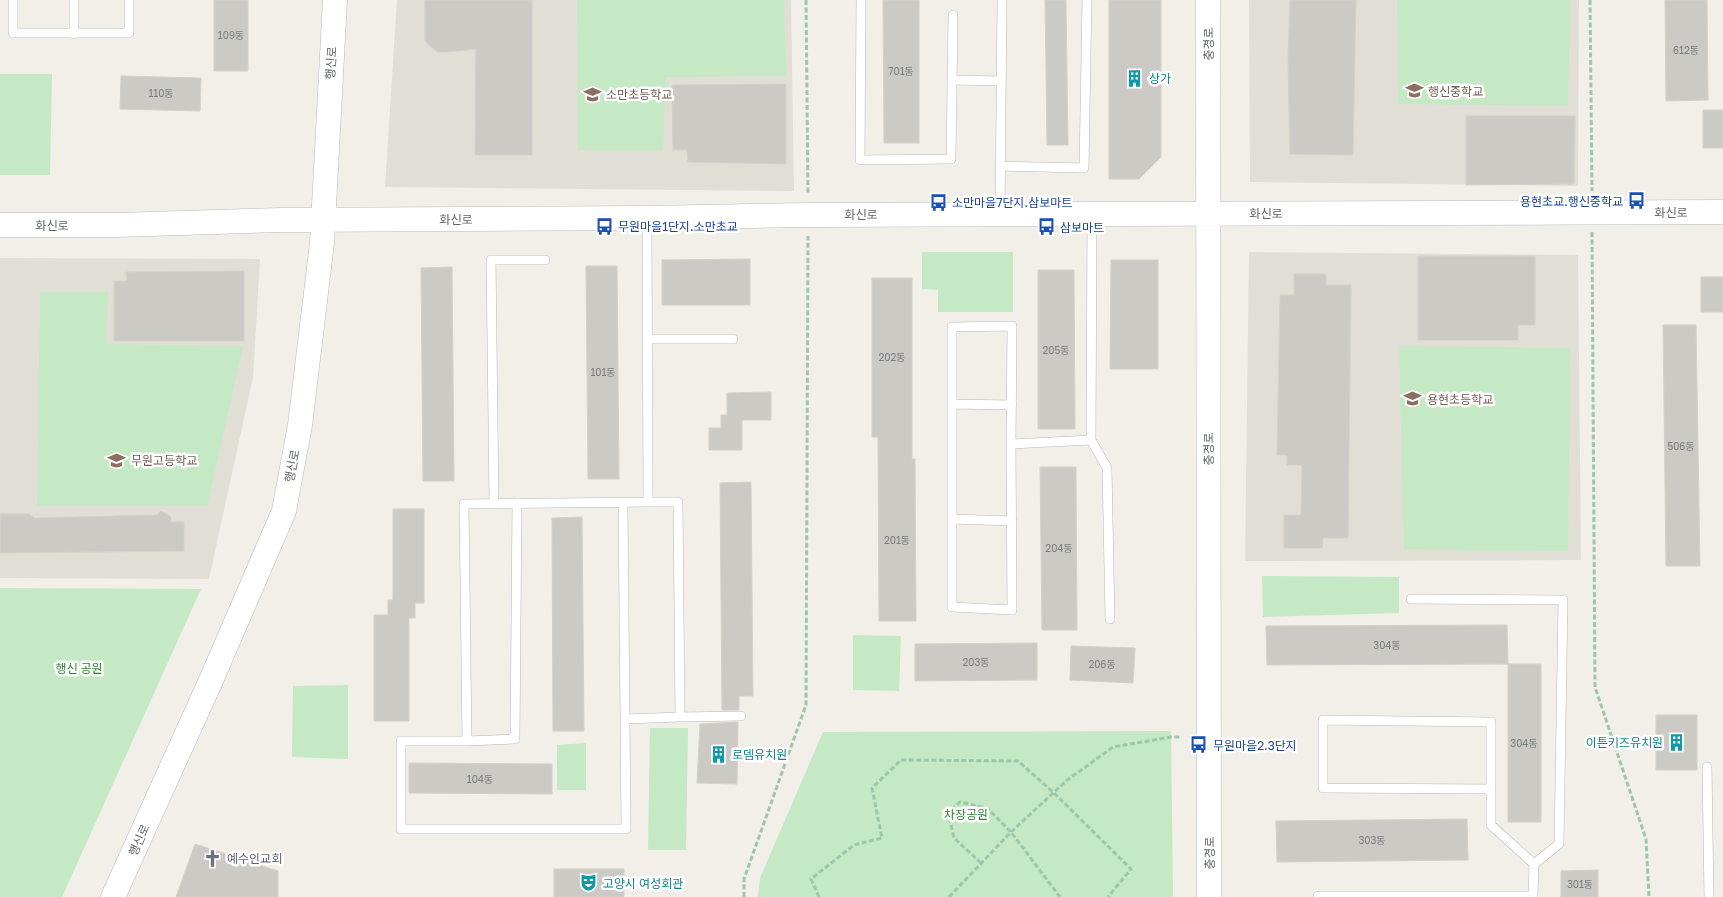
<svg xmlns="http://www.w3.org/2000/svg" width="1723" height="897" font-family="'Golos Text','Noto Sans KR',sans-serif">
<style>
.education{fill:#e1ded6}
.green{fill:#c5e8c5}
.building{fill:#cccac5;stroke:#d6d1c6}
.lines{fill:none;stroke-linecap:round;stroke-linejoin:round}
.lane-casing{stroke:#b5b8bc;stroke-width:10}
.secondary-casing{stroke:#b6babf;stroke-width:25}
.path{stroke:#9cc7a9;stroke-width:3;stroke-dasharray:5 2.5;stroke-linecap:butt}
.lane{stroke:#fff;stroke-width:9}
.secondary{stroke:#fff;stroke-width:24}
.labels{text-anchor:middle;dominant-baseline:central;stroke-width:5;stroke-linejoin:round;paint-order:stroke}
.number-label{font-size:10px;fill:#7a7d7f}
.street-label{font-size:12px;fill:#5f6368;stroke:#fff}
.culture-label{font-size:12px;fill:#0d838f;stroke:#fff;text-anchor:start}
.education-label{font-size:12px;fill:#785e54;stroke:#fff;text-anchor:start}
.transit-label{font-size:12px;fill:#164399;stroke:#fff;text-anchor:start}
.park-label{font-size:12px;fill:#348238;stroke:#fff}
.worship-label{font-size:12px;fill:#5b616d;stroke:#fff;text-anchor:start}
</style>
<rect width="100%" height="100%" fill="#f1efe8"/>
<path class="education" d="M397 0H791L794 191 385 187Z
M1249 0H1579L1578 186 1250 182Z
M1249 252 1578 255 1581 560 1245 561Z
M0 258 260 259 253 377 209 579 0 578Z"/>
<path class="green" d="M577 0H784L786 76 666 77 663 150H578Z
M1397 0H1570L1568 106 1398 104Z
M0 74H52L50 175H0Z
M922 252H1013V312H938V290L922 289Z
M40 292H108L106 344 243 346 207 506H37Z
M1399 346 1570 348 1568 551 1404 549Z
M1262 576 1399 577V613L1263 617Z
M0 588 201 589 62 897H0Z
M853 635 901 636 899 691 853 690Z
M348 685V759L292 757 293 686Z
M650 728H688L686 850H648Z
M1171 731 1173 897H758L760 878 823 732Z
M586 743V790H557V745Z"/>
<path class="building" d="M214 0H248V71H214Z
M425 0H532V155H475L476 49 446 52H437L430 46 425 41Z
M883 0H919V143H884Z
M1045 0H1066L1068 145H1047Z
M1109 0H1161V157L1139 179H1109Z
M1290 0H1356L1353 155 1290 154 1288 58Z
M1665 0H1707L1708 100 1666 101Z
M121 76 201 78 200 111 120 109Z
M786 84V164L688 162 687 150H673L672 85Z
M1703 110H1723V148H1703Z
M1466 116H1575L1574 184 1466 185Z
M1418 256H1535V325H1518V340H1418Z
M750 259V305H662V260Z
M1111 260H1158V369H1110Z
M586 266H617L619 479H588Z
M452 267 454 481H423L421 268Z
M1038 270H1074L1075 429H1038Z
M244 271V341H114V281H127L126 272Z
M1294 274H1326V285H1351L1348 538H1323L1322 548H1284V515H1301L1302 465H1287V455H1277L1280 295H1294Z
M1701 277H1723V312H1701Z
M872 278H912V459H915L916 621H879L878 437H872Z
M1663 325H1696L1700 566H1666Z
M771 392V420H742V450H709V428H721V415H727V393Z
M1040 467H1076L1077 630H1042Z
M751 482 753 696H739V710H722L720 483Z
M393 509H424V603H415V618H409V721H374V615H388V600H393Z
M161 511 171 517V522H184V551L0 553V514H29L34 518 157 515Z
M582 517 584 731H553L552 518Z
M1507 625 1508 664H1541V822H1508V664L1267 665 1266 626Z
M1037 643V680L915 681V644Z
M1071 646 1135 648 1133 683 1070 680Z
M1656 715H1697V770H1656Z
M738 722 737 784 697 783 700 724Z
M409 763 552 764V794L409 793Z
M1467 819 1468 860 1277 862 1276 821Z
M195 844 278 871V897H176Z
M554 869H624V897H554Z
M1598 870V897H1561V871Z"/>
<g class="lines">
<defs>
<path id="lane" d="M13 0V33H129V0
M74 0V34
M861 0 860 160 951 159 953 15
M953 80 1001 81
M1000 166 1084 168 1087 0
M1000 214 1002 0
M1092 214 1091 440 1107 468 1110 619
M647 339H733
M952 404 1012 405
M1011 444 1012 610 952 607V327L1012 326 1011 444 1091 440
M623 503 626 829H401V741H467L464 504 648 502 647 218
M494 504 491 260H545
M952 519 1012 521
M1411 599 1563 600 1559 844 1534 864
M680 717 741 716
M625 719 680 717 678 502H648
M467 741 515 739 517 503
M1707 767 1709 897
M1491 789 1323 788V720L1491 722V825L1534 864 1533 897
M1318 897V896H1533"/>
<path id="secondary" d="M1208 0 1209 897
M0 225H117L282 220 647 218 809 215 1723 212
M113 897 212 678 284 511 300 425 322 243 335 0"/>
</defs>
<use href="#lane" class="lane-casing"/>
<use href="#secondary" class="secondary-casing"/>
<path class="path" d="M806 0 808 195
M1590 0 1592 191
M1592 232 1595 687 1646 839 1649 897
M981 863 954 838 948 812 960 802 987 808 1011 832 1060 897
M744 897V879L806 705 808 236
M819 897 811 879 854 845 882 838 872 788 901 760 1018 761 1054 793 1131 869 1108 897
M949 897 1011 832 1066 781 1113 747 1171 737H1182"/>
<use href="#lane" class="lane"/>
<use href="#secondary" class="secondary"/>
</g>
<defs>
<symbol id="building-bare" viewBox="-9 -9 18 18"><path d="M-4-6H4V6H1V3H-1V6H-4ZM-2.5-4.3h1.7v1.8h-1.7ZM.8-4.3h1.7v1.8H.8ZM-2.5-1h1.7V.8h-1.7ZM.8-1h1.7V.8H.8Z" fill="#0f9aa8" stroke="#fff" stroke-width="2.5" paint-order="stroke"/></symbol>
<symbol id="school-bare" viewBox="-9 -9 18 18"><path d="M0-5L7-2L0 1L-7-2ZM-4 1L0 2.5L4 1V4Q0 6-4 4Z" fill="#8d6e63" stroke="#fff" stroke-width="2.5" paint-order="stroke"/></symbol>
<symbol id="bus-bare" viewBox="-9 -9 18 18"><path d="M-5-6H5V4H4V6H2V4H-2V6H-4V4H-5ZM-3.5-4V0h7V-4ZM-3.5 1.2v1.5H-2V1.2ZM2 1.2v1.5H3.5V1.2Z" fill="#1a4fb4" stroke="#fff" stroke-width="2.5" paint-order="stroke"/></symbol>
<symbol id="church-bare" viewBox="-9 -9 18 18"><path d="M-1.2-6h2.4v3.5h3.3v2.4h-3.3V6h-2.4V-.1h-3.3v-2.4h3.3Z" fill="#6b7280" stroke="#fff" stroke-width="2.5" paint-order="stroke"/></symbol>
<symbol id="theatre-bare" viewBox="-9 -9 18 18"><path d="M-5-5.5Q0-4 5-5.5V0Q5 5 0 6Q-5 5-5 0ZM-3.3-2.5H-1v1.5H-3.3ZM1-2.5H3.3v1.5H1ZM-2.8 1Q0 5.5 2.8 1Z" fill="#0f9aa8" stroke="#fff" stroke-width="2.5" paint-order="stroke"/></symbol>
</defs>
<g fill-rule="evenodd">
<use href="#building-bare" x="1122" y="66" width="25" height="25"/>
<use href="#school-bare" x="1402" y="78" width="25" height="25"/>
<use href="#school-bare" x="580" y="82" width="25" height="25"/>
<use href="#bus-bare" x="1624" y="188" width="25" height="25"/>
<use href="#bus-bare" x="926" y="190" width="25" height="25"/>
<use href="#bus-bare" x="592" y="214" width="25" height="25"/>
<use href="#bus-bare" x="1034" y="214" width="25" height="25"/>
<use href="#school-bare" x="1400" y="386" width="25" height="25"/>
<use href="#school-bare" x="104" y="448" width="25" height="25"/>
<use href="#building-bare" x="1664" y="730" width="25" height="25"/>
<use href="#bus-bare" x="1186" y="732" width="25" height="25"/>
<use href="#building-bare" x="706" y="742" width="25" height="25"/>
<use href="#church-bare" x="200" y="846" width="25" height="25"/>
<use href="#theatre-bare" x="576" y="870" width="25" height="25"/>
</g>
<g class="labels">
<g class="number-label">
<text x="231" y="35">109동</text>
<text x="1686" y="50">612동</text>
<text x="901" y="71">701동</text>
<text x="161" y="93">110동</text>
<text x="1056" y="350">205동</text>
<text x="892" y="357">202동</text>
<text x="603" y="372">101동</text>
<text x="1681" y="446">506동</text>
<text x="897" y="540">201동</text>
<text x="1059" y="548">204동</text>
<text x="1387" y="645">304동</text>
<text x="976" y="662">203동</text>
<text x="1102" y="664">206동</text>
<text x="1524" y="743">304동</text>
<text x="480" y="779">104동</text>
<text x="1372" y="840">303동</text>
<text x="1580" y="884">301동</text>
</g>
<g class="street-label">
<text transform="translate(1208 44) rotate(-90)">충경로</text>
<text transform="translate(331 63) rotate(-86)">행신로</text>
<text x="1671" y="212">화신로</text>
<text x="1266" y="213">화신로</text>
<text x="861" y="214">화신로</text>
<text x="456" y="219">화신로</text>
<text x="52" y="225">화신로</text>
<text transform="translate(1208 449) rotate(-90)">충경로</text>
<text transform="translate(292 466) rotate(-79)">행신로</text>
<text transform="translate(139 840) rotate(-66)">행신로</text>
<text transform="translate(1209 853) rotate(-90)">충경로</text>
</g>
<g class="culture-label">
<text x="1149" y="78">상가</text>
<text x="1663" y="742" text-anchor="end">이튼키즈유치원</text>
<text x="732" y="754">로뎀유치원</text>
<text x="603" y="883">고양시 여성회관</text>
</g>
<g class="education-label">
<text x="1428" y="91">행신중학교</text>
<text x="606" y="94">소만초등학교</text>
<text x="1427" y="399">용현초등학교</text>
<text x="131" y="460">무원고등학교</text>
</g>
<g class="transit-label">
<text x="1623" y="201" text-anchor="end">용현초교.행신중학교</text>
<text x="952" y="202">소만마을7단지.삼보마트</text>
<text x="618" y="226">무원마을1단지.소만초교</text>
<text x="1060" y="227">삼보마트</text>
<text x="1213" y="745">무원마을2.3단지</text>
</g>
<g class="park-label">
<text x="79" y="668">행신 공원</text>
<text x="966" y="814">차장공원</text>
</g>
<g class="worship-label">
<text x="227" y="858">예수인교회</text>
</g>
</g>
</svg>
